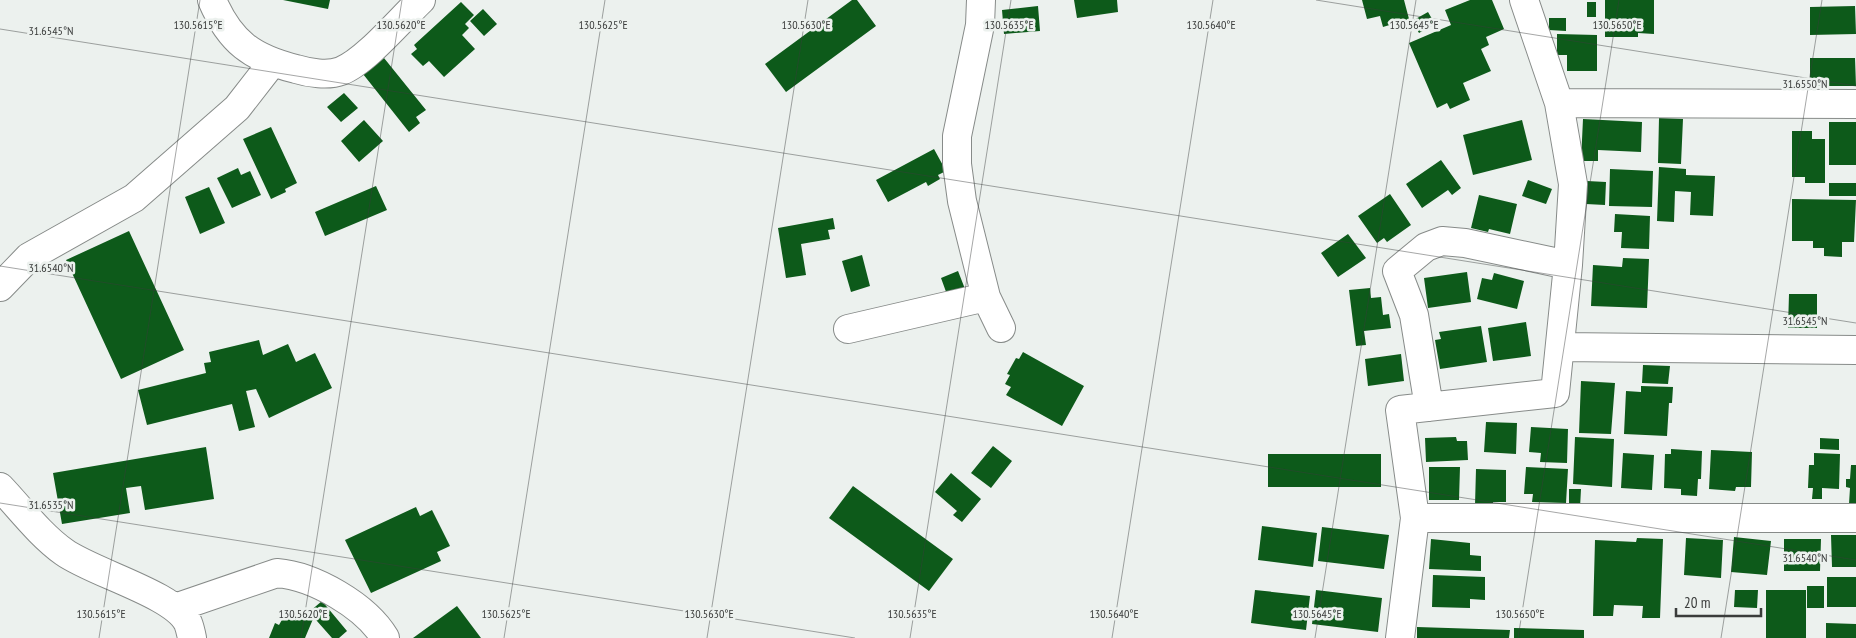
<svg xmlns="http://www.w3.org/2000/svg" width="1856" height="638" font-family="'PT Sans Narrow',sans-serif">
<style>
.building{fill:#0d5a1a}
.lines{fill:none;stroke-linecap:round;stroke-linejoin:round}
.minor-casing{stroke:#878b89;stroke-width:30}
.minor{stroke:#fff;stroke-width:28}
.ticks{fill:none;stroke:#3a3c3b;stroke-width:1;stroke-opacity:0.45}
.ticks-label{font-size:12px;text-anchor:middle;fill:#3a3c3b;stroke:#ecf1ee;stroke-width:5;stroke-linejoin:round;paint-order:stroke}
</style>
<rect width="100%" height="100%" fill="#ecf1ee"/>
<path class="building" d="M283 0H330L328 9Z
M852 0H857L876 26 786 92 765 64Z
M1074 0H1117L1118 12 1077 18Z
M1362 0H1404L1409 19 1383 27 1380 16 1367 19Z
M1470 0H1492L1504 29 1486 37 1489 45 1481 49 1491 71 1463 83 1470 100 1450 109 1447 103 1437 108 1409 43 1451 25 1445 10Z
M1605 0H1654V34L1638 33V37H1605Z
M461 2 474 15 465 24 469 28 462 35 475 49 444 77 429 61 423 66 411 54 417 49 414 45Z
M1587 2H1596V17H1587Z
M1038 6 1040 31 1004 34 1002 10Z
M1855 6 1856 34 1810 35V7Z
M483 9 497 24 484 36 470 21Z
M1428 12 1435 24 1419 33 1412 21Z
M1549 18H1566V31L1549 30Z
M1557 34 1597 35V71H1567V55H1557Z
M384 58 426 110 416 117 420 123 409 132 363 74Z
M1810 58H1855L1856 86H1810Z
M344 93 358 108 341 122 327 107Z
M1659 118 1683 119 1681 164 1658 163Z
M1583 119 1642 122 1641 152 1598 150V161H1581Z
M364 120 383 141 359 162 341 141Z
M1522 120 1532 160 1473 175 1463 135Z
M1829 122H1856V165H1829Z
M271 127 297 183 285 189 286 192 271 199 243 139Z
M1792 131H1812V139H1825V183H1805V177H1792Z
M934 149 946 171 938 175 940 179 928 186 926 182 888 202 876 180Z
M1441 160 1461 188 1452 195 1448 190 1422 208 1406 184Z
M1659 167 1686 169V175L1715 176 1713 216 1690 215 1691 192 1675 191 1674 222 1657 221Z
M238 168 241 175 250 171 261 195 232 208 217 178Z
M1610 169 1653 171 1652 207 1609 206Z
M1528 180 1552 189 1546 204 1522 196Z
M1587 181 1606 182 1605 205 1586 204Z
M1829 183H1856V196H1829Z
M376 186 387 210 325 236 315 212Z
M209 187 225 223 200 234 185 197Z
M1390 194 1411 225 1387 242 1384 238 1377 243 1358 216Z
M1479 195 1517 204 1510 234 1489 229 1488 232 1471 228Z
M1792 199 1856 200 1854 242H1842V257L1824 256V248H1813V241H1792Z
M1615 214 1650 216 1649 249 1621 248 1622 232H1614Z
M833 218 835 229 828 230 830 239 801 244 806 275 786 278 778 228Z
M129 231 184 350 121 379 66 260Z
M1348 234 1366 258 1338 277 1321 253Z
M862 255 870 286 851 292 842 261Z
M1623 258 1649 259 1647 308 1591 306 1593 265 1622 267Z
M958 271 967 294 949 300 941 278Z
M1467 272 1471 302 1428 308 1424 278Z
M1494 273 1524 281 1517 309 1477 299 1482 278 1492 280Z
M1370 288 1371 298 1381 297 1383 315 1389 314 1391 328 1364 331 1366 345 1356 346 1349 290Z
M1789 294H1817V328H1788Z
M1526 322 1531 356 1493 361 1488 328Z
M1481 326 1487 362 1440 369 1435 340 1441 339 1439 332Z
M259 340 263 355 288 344 296 362 315 353 332 388 269 418 256 389 246 391 255 427 239 431 232 404 147 425 138 390 206 373 204 363 211 362 209 352Z
M1023 352 1084 386 1062 426 1006 395 1011 387 1005 384 1010 375 1007 374 1016 358 1019 359Z
M1401 354 1404 381 1368 386 1365 359Z
M1643 365 1670 366 1668 384 1642 383Z
M1581 381 1615 383 1611 434 1579 433Z
M1641 386 1673 387 1672 403H1669L1667 436 1624 434 1626 391 1641 392Z
M1486 422 1517 423 1516 454 1484 452Z
M1531 427 1568 429 1567 463 1540 462 1541 453 1529 452Z
M1456 437 1457 441H1467L1468 460 1426 462 1425 438Z
M1575 437 1614 439 1612 487 1573 484Z
M1820 438 1839 439V450L1820 449Z
M993 446 1012 461 991 488 971 473Z
M206 447 214 499 145 510 141 486 126 488 130 513 62 524 53 473Z
M1671 449 1702 451 1701 479H1698L1697 496 1681 495V489L1664 488 1665 454H1671Z
M1711 450 1752 452 1751 487H1736L1735 491 1709 489Z
M1623 453 1654 455 1652 490 1621 488Z
M1814 453 1840 454 1839 489 1822 488V499H1812L1813 488H1808L1809 465H1814Z
M1268 454H1381V487H1268Z
M1851 465H1856V504H1849L1850 488 1846 487V479H1850Z
M1429 467H1460L1459 500H1429Z
M1526 467 1568 469 1566 503 1532 502 1533 494H1524Z
M1476 469 1506 470V502H1493V505H1475Z
M951 473 981 499 962 522 953 515 957 511 935 492Z
M853 486 953 559 929 591 829 518Z
M1569 489H1581L1580 508 1569 507Z
M416 507 420 516 432 510 450 546 437 552 441 561 371 593 345 540Z
M1262 526 1317 533 1313 567 1258 560Z
M1322 527 1389 535 1384 569 1318 561Z
M1831 535H1856V567H1832Z
M1734 537 1771 541 1767 575 1731 572Z
M1637 538 1663 539 1660 618H1642L1643 606 1614 605 1613 616H1593L1595 540 1636 542Z
M1686 538 1723 540 1721 578 1684 575Z
M1431 539 1470 543V555L1481 556V571L1429 569Z
M1784 539H1821L1820 571H1784Z
M1433 575 1485 577V600L1470 599V608L1432 607Z
M1827 577H1856V607H1827Z
M1807 586H1824V608H1807Z
M1255 590 1310 596 1306 630 1251 623Z
M1316 590 1382 598 1378 632 1312 624Z
M1735 590H1758L1757 608 1734 607Z
M1766 590H1806V638H1766Z
M322 601 347 631 339 638H332L309 612Z
M457 606 481 638H413Z
M288 609 313 619 305 638H269L275 623 279 625Z
M1826 623 1856 624V638H1826Z
M1417 627 1510 630 1509 638H1417Z
M1514 628 1584 630V638H1514Z"/>
<g class="lines">
<defs>
<path id="minor" d="M212 0C230 42 252 58 296 69 309 73 328 76 341 71 365 62 401 19 421 0
M981 0 980 25 957 136V164L962 201 986 297 1001 328
M1559 103 1856 104
M0 287 29 257 134 198 237 108 272 63
M848 329 986 297
M1560 347 1856 350
M1429 407 1414 315 1397 271 1426 247 1442 241 1465 243 1568 265
M0 487C20 508 40 535 64 552 93 573 174 594 188 623 190 628 191 633 192 638
M1415 518H1856
M175 608 277 573C314 576 366 606 385 638
M1400 638 1415 518 1400 410 1555 393 1568 265 1573 184 1559 103 1524 0"/>
</defs>
<use href="#minor" class="minor-casing"/>
<use href="#minor" class="minor"/>
</g>
<path class="ticks" d="M1316 0 1856 86M0 29 1856 323M0 266 1856 560M0 503 855 638M99 638 200 0M301 638 402 0M504 638 605 0M707 638 808 0M910 638 1011 0M1112 638 1213 0M1315 638 1416 0M1518 638 1619 0M1721 638 1822 0"/>
<g class="ticks-label">
<text x="401" y="29">130.5620°E</text>
<text x="603" y="29">130.5625°E</text>
<text x="1009" y="29">130.5635°E</text>
<text x="1211" y="29">130.5640°E</text>
<text x="198" y="29">130.5615°E</text>
<text x="806" y="29">130.5630°E</text>
<text x="1414" y="29">130.5645°E</text>
<text x="1617" y="29">130.5650°E</text>
<text x="51" y="35">31.6545°N</text>
<text x="1805" y="88">31.6550°N</text>
<text x="51" y="272">31.6540°N</text>
<text x="1805" y="325">31.6545°N</text>
<text x="51" y="509">31.6535°N</text>
<text x="1805" y="562">31.6540°N</text>
<text x="101" y="618">130.5615°E</text>
<text x="303" y="618">130.5620°E</text>
<text x="506" y="618">130.5625°E</text>
<text x="709" y="618">130.5630°E</text>
<text x="912" y="618">130.5635°E</text>
<text x="1114" y="618">130.5640°E</text>
<text x="1317" y="618">130.5645°E</text>
<text x="1520" y="618">130.5650°E</text>
</g>
<path d="M1676 608v8h85v-8" fill="none" stroke="#3a3c3b" stroke-width="2.5"/>
<text x="1684" y="608" font-size="15" fill="#3a3c3b" stroke="#ecf1ee" stroke-width="4" paint-order="stroke">20 m</text>
</svg>
